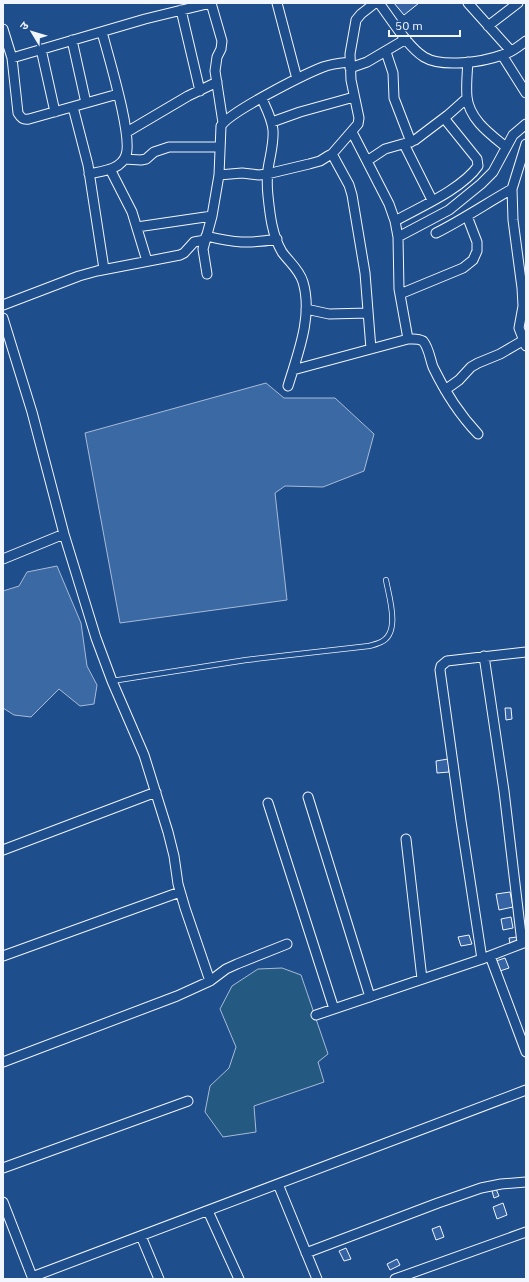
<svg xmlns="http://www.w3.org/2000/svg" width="529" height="1282" font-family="'IBM Plex Sans','Noto Sans Devanagari',sans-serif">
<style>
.green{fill:#245a82;stroke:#a8bbd7}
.water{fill:#3b69a3;stroke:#a8bbd7}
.building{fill:#3563a3;stroke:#f2f6ff}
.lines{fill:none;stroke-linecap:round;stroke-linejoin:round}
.service-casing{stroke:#f2f6ff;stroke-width:6}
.minor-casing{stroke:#f2f6ff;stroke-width:11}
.service{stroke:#1f4e8c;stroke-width:4.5}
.minor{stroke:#1f4e8c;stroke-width:9}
</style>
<rect width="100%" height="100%" fill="#1f4e8c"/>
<path class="green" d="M282 968 301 975 328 1054 318 1062 324 1082 254 1106 256 1132 223 1137 205 1112 210 1086 229 1068 236 1047 220 1009 232 986 258 969Z"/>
<path class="water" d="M266 383 284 398H335L374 434 364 471 323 487 285 486 275 493 287 600 120 623 85 433Z
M57 566 81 623 87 666 97 685 94 704 80 706 59 689 31 717 14 715 3 708V591L19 586 27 572Z"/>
<path class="building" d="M394 3H419L404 15Z
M505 708H511L512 719 506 720Z
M448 759 449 772 437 773 436 761Z
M510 892 513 907 499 910 496 894Z
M511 917 513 928 503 930 501 919Z
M469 935 472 944 461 946 458 937Z
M517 937V943L510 944 509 938Z
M505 958 509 968 500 971 496 961Z
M496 1189 499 1196 494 1198 492 1191Z
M503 1203 507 1215 497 1219 493 1207Z
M440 1226 444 1237 436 1240 432 1229Z
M346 1248 351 1259 344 1261 339 1251Z
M397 1259 400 1265 390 1270 387 1264Z"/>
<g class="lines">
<defs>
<path id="service" d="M112 681 246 660 369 646C373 645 377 644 381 642 401 633 389 597 386 580"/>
<path id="minor" d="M211 3 222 41 221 49 217 57 215 71 223 123
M277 3 297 79
M379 3C391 19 408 47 424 57 442 68 483 62 502 55 511 53 519 46 526 41
M468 3 511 51
M181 10 200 91
M488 26 518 3
M3 29 12 58 18 113C21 118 23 120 29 119L118 94
M72 40 86 103
M41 49 55 112
M386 52 393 73 394 98 411 142
M502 55 526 93
M12 58 145 19 211 3
M468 62C467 74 466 86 467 97 469 119 490 134 506 147
M350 68 367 62 406 39
M262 99C266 108 272 119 273 130 274 143 270 156 268 169 267 178 267 187 268 196 270 215 272 235 282 252 289 262 299 269 303 282 313 316 298 353 288 386
M73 107 88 165 104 269
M272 122 300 112 354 97
M127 132 188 96 217 82
M352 132 389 204 395 221 398 237 399 289 408 339
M404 144 432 200
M526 144 512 189 513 220 522 288 523 306 519 328 526 346
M332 154 349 185 352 195 365 273 371 349
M124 159 141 160 146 159 154 152 169 147H220
M367 161 385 149 406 143 415 140 448 115 467 98
M110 169 132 212 147 261
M89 174C102 171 121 170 126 155 133 136 108 55 102 32
M219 175 242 173 259 175 267 174 309 164 320 161 328 156 332 154 358 124 359 118 351 80 350 54 356 20 361 14 375 3
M395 221C420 207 462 189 478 166L477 159 444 118
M137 227 212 216
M436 233C462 220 487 203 512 189
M206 236C235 243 248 244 277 239
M398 237 449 210 481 184 493 172 513 135 526 124
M207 274 203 249 212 216 219 175 221 126C229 112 305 74 323 67 331 64 341 63 350 62
M400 294 463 268 473 260 477 251V242L467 216
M3 305 79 276 97 271 180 255 184 253 194 242 205 240
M306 309 329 314 368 313
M3 318 32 412 64 534 96 638 112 681 144 755 168 832 174 856 178 884 185 908 210 981
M293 370 408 339C413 339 418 338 423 341 429 348 430 359 433 367 445 392 459 414 478 434
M445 390 459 380 471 367 478 363 500 354 524 340
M3 559 64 534
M526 652 447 661 441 666 440 670 461 821 482 959 526 942
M484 656 504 791 522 943
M308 797 370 997
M268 803 334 1009
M406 839 422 979
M3 850 156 792
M3 956 180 892
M490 956 526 1052
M316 1015 482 959
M3 1062 177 996 210 981 226 969 237 964 287 944
M3 1168 188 1101
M278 1184 317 1279
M3 1202 33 1279
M208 1211 239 1279
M141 1236 159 1279
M306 1253 438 1203 481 1188 501 1184 526 1182
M32 1277 526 1090
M395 1279 526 1232"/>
</defs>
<use href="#service" class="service-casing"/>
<use href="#minor" class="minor-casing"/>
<use href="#service" class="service"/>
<use href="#minor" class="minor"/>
</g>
<rect width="529" height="1282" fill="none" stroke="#f2f6ff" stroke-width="8"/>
<g transform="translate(32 32) rotate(308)" stroke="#1f4e8c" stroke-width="3" paint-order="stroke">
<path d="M0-3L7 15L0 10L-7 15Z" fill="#f2f6ff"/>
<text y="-6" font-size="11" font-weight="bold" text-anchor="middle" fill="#f2f6ff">उ</text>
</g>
<path d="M389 30v6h71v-6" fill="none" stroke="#f2f6ff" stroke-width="2"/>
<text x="395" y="30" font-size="12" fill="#f2f6ff" stroke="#1f4e8c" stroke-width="3" paint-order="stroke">50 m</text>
</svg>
